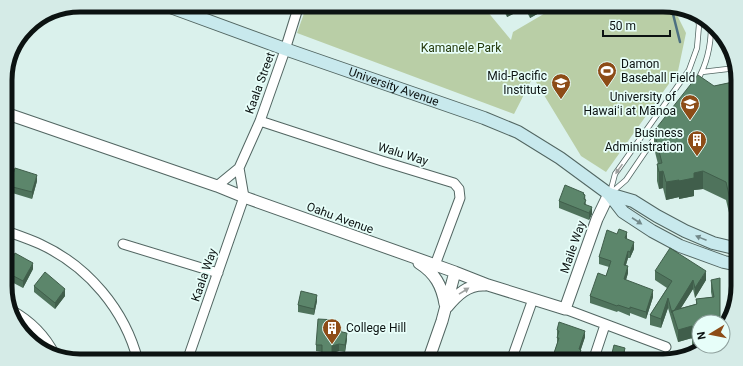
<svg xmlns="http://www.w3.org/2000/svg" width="743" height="366" font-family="Roboto,sans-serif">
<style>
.green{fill:#b9cea6}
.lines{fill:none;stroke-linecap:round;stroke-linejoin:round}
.stream{stroke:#4c6f81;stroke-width:2.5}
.service-casing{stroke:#526662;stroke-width:6}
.minor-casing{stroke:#526662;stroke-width:11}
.tertiary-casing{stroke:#526662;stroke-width:13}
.secondary-casing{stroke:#526662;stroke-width:14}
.service{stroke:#fff;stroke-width:4.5}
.minor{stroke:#fff;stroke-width:9}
.tertiary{stroke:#fff;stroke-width:11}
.secondary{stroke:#c8e9ed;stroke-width:12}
.wall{fill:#4f735c}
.shaded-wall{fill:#405e4b}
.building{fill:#5c866b;stroke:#405e4b}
.oneway{fill:#9ea1a0}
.oneway2{fill:#73898a}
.labels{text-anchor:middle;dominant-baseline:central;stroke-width:3.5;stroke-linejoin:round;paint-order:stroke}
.park-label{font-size:12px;fill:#24390b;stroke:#e7fef9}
.poi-label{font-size:12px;fill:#0c1312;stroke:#e7fef9;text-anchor:end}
.street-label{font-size:12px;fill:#0c1312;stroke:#e7fef9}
.rim{fill:none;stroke:#0c1312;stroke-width:5}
</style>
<rect width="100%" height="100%" fill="#daf1ec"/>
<path class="green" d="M307 5H482L511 40 513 32 559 5H663L673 7 686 33 678 71 606 172 581 156 533 77 514 114 297 33Z"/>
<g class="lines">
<path class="stream" d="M668 6 673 14 680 42"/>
<defs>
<path id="service" d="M702 72 736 68
M697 81C707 64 711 46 711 26
M610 193 615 174 689 70 697 48 699 25 697 14
M611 193 626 180 658 133"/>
<path id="minor" d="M260 121 382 161 454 183 459 189 460 198 435 265
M217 186 239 168
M6 231C17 235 29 239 40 244 88 266 125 310 138 361
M123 244 218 273
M565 309 666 347
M11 310C31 321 45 335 55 355
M187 361 244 197 239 168 260 121 284 53 299 5
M511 361 533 299
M593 361 605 325"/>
<path id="tertiary" d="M5 113 217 186 244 197 455 272 488 285 565 309 597 219 609 194
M419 263C435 273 442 286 445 304
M447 307C457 295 468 284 485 285
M428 361 442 321 455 272"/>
<g id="secondary">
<path id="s1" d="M165 5 285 49 484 118 518 132 560 158 609 194 623 212 652 231 680 246 724 262 738 265"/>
<path d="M609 194 633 201 657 216 685 231 713 243 738 249"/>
</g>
</defs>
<use href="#service" class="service-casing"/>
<use href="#minor" class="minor-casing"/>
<use href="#tertiary" class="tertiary-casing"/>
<use href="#secondary" class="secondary-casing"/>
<use href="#service" class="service"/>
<use href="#minor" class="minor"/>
<use href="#tertiary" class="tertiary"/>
<use href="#secondary" class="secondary"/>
</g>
<path class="wall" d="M245 5H267L264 14 245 7Z
M494 5H559L550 10 548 8 530 18 525 8 507 17 502 7 497 9Z
M737 76 738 233 734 234 726 200 703 189 694 190V196L679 199V197L666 200 663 188 659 189 657 181V164H658L654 148V131L714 86 732 82V77Z
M37 181 32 199 9 192V186Z
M584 194 585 195 586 205 592 214 589 220 559 208V201Z
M627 239 634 249 630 258H628L626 265 628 273 626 280 653 297 646 319 630 313V316L618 311 617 312 590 303V296L606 276 609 267 599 264V257Z
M33 269 23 288 6 279V272Z
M655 271 706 280 695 298 693 289 681 308 696 304V299L712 297 711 292V280L720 322H699V346H707L705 348 698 351H692V338L678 342 668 308 661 328 650 325V315L667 288 655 280Z
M34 286 65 296 55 309 34 292Z
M736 293 731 318 729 307V294Z
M317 301 314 315 298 312V305Z
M336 328 342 332 347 339 345 352 339 351 332 353V361H322V352L316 351V345Z
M557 330 585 337 581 349V356L579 361H549L553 356 557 344Z"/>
<path class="shaded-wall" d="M264 5H267L264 14Z
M497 5H502V7L497 9Z
M511 5H525V8L507 17V7Z
M535 5H548V8L530 18V8Z
M550 5H559L550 10Z
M663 171V188L659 189V172Z
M703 171V189L694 190V196L679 199V181L694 173Z
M37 175V181L32 199V192Z
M679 180V197L666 200V182Z
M592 207V214L589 220V213Z
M738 216V233L734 234V217Z
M627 232V239L625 245V238Z
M634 242V249L630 258V252Z
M628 251V258L624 271V265Z
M33 263V269L23 288V281Z
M628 266V273L624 286V279Z
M706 271V280L695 298V288Z
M693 280V289L674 319 672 312Z
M65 289V296L55 309V303Z
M653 290V297L646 319V312Z
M317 295V301L314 315V309Z
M668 298V308L661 328V319Z
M692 326V338L678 342V330Z
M585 331V337L579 355V349Z
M347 333V339L345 352V345Z
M339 344V351L332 353V361V346Z
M625 348V355L624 361H622Z
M581 350V356L579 361H578V357Z"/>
<path class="building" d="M506 5H511L507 7Z
M529 5H535L530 8Z
M698 75 714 86 733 82 732 77 737 76 738 216 734 217 726 182 703 171 694 173V178L679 181V180L666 182 663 171 659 172 657 164 662 163 654 131Z
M15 168 37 175 32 192 9 186Z
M565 185 584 193 583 194 585 195 584 199 586 200 584 204 592 207 589 213 559 201Z
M619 229 627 232 625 238 634 242 630 252 628 251 624 265 628 266 624 279 653 290 646 312 630 307V309L618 305 617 306 590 296 598 273 606 276 611 261 599 257 607 230 617 234Z
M670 248 706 271 695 288 693 280 674 311H672V313L668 298 661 319 650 315 672 281 655 271Z
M15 253 33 263 23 281 6 272Z
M45 272 65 289 55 303 34 286Z
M720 278V322H699V339H692V326L678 330 672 311 697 304 696 299 714 297 711 280Z
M301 291 317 295 314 309 298 305Z
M736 293 732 313 729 294Z
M318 319 336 320 335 328 340 329 342 332 347 333 345 345 339 344 332 346V355L322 354V345H316Z
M559 322 585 331 579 349 581 350 578 357 576 356 575 361H549L551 355 553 356 559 338H557L559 331 557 330Z
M614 345 625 348 622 361H610Z
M702 346H707L705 348 702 349Z
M640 358 647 361H639Z"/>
<defs><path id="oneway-solid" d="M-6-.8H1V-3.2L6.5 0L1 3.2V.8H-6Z"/></defs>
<g class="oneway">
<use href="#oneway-solid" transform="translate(619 169) rotate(125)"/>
<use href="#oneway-solid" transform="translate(464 291) rotate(-32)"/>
</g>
<g class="oneway2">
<use href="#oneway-solid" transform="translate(637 221) rotate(33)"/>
<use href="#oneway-solid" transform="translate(701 238) rotate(-158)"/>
</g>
<defs>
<symbol id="stadium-pin" viewBox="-11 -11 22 30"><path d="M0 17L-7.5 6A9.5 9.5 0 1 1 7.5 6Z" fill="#8d4c17" stroke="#e7fef9"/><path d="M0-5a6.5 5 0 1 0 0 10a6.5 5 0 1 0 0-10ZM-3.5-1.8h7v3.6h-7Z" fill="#fff"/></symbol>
<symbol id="school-pin" viewBox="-11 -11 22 30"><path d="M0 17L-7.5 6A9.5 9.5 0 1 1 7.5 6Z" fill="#8d4c17" stroke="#e7fef9"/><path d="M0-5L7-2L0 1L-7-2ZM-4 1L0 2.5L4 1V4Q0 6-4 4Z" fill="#fff"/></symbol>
<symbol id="university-pin" viewBox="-11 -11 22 30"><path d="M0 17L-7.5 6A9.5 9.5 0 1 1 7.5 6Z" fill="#8d4c17" stroke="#e7fef9"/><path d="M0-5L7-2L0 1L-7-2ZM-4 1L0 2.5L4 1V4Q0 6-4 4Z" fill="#fff"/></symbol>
<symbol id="building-pin" viewBox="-11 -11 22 30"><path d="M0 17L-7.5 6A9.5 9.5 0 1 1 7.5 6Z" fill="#8d4c17" stroke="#e7fef9"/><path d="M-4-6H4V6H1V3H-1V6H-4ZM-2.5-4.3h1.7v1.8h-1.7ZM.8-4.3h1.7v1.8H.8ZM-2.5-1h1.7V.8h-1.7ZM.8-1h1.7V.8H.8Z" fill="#fff"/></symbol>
</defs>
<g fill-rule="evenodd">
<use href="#stadium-pin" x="596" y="60" width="22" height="30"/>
<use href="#school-pin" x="550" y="72" width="22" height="30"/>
<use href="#university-pin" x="679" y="93" width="22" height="30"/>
<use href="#building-pin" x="686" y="129" width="22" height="30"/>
<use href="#building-pin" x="321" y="317" width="22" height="30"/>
</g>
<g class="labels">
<g class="park-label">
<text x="461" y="48">Kamanele Park</text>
</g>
<g class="poi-label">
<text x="621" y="64" text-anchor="start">Damon<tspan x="621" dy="14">Baseball Field</tspan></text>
<text x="547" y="76">Mid-Pacific<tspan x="547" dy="14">Institute</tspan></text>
<text x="676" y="97">University of<tspan x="676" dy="14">Hawaiʻi at Mānoa</tspan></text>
<text x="683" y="133">Business<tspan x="683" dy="14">Administration</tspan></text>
<text x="346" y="328" text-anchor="start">College Hill</text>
</g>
<g class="street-label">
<text transform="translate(260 83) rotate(-70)">Kaala Street</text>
<text stroke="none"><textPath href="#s1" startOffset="243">University Avenue</textPath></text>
<text transform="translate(403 154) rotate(17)">Walu Way</text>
<text transform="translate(340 218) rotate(20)">Oahu Avenue</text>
<text transform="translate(573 247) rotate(-71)">Maile Way</text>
<text transform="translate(204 275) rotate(-71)">Kaala Way</text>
</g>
</g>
<path d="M0 0H743V366H0ZM80 12H663A68 68 0 0 1 731 80V286A68 68 0 0 1 663 354H80A68 68 0 0 1 12 286V80A68 68 0 0 1 80 12Z" fill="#d5ebe7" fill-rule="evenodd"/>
<path class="rim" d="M80 12H663A68 68 0 0 1 731 80V286A68 68 0 0 1 663 354H80A68 68 0 0 1 12 286V80A68 68 0 0 1 80 12Z"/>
<g transform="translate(711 334) rotate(260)"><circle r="19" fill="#e7fef9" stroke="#8fa09d"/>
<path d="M0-3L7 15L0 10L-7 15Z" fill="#8d4c17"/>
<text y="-6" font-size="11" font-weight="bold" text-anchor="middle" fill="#0c1312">N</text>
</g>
<path d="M603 30v6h67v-6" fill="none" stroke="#0c1312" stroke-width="2"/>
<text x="609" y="30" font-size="12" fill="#0c1312" stroke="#e7fef9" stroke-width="3" paint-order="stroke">50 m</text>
</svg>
